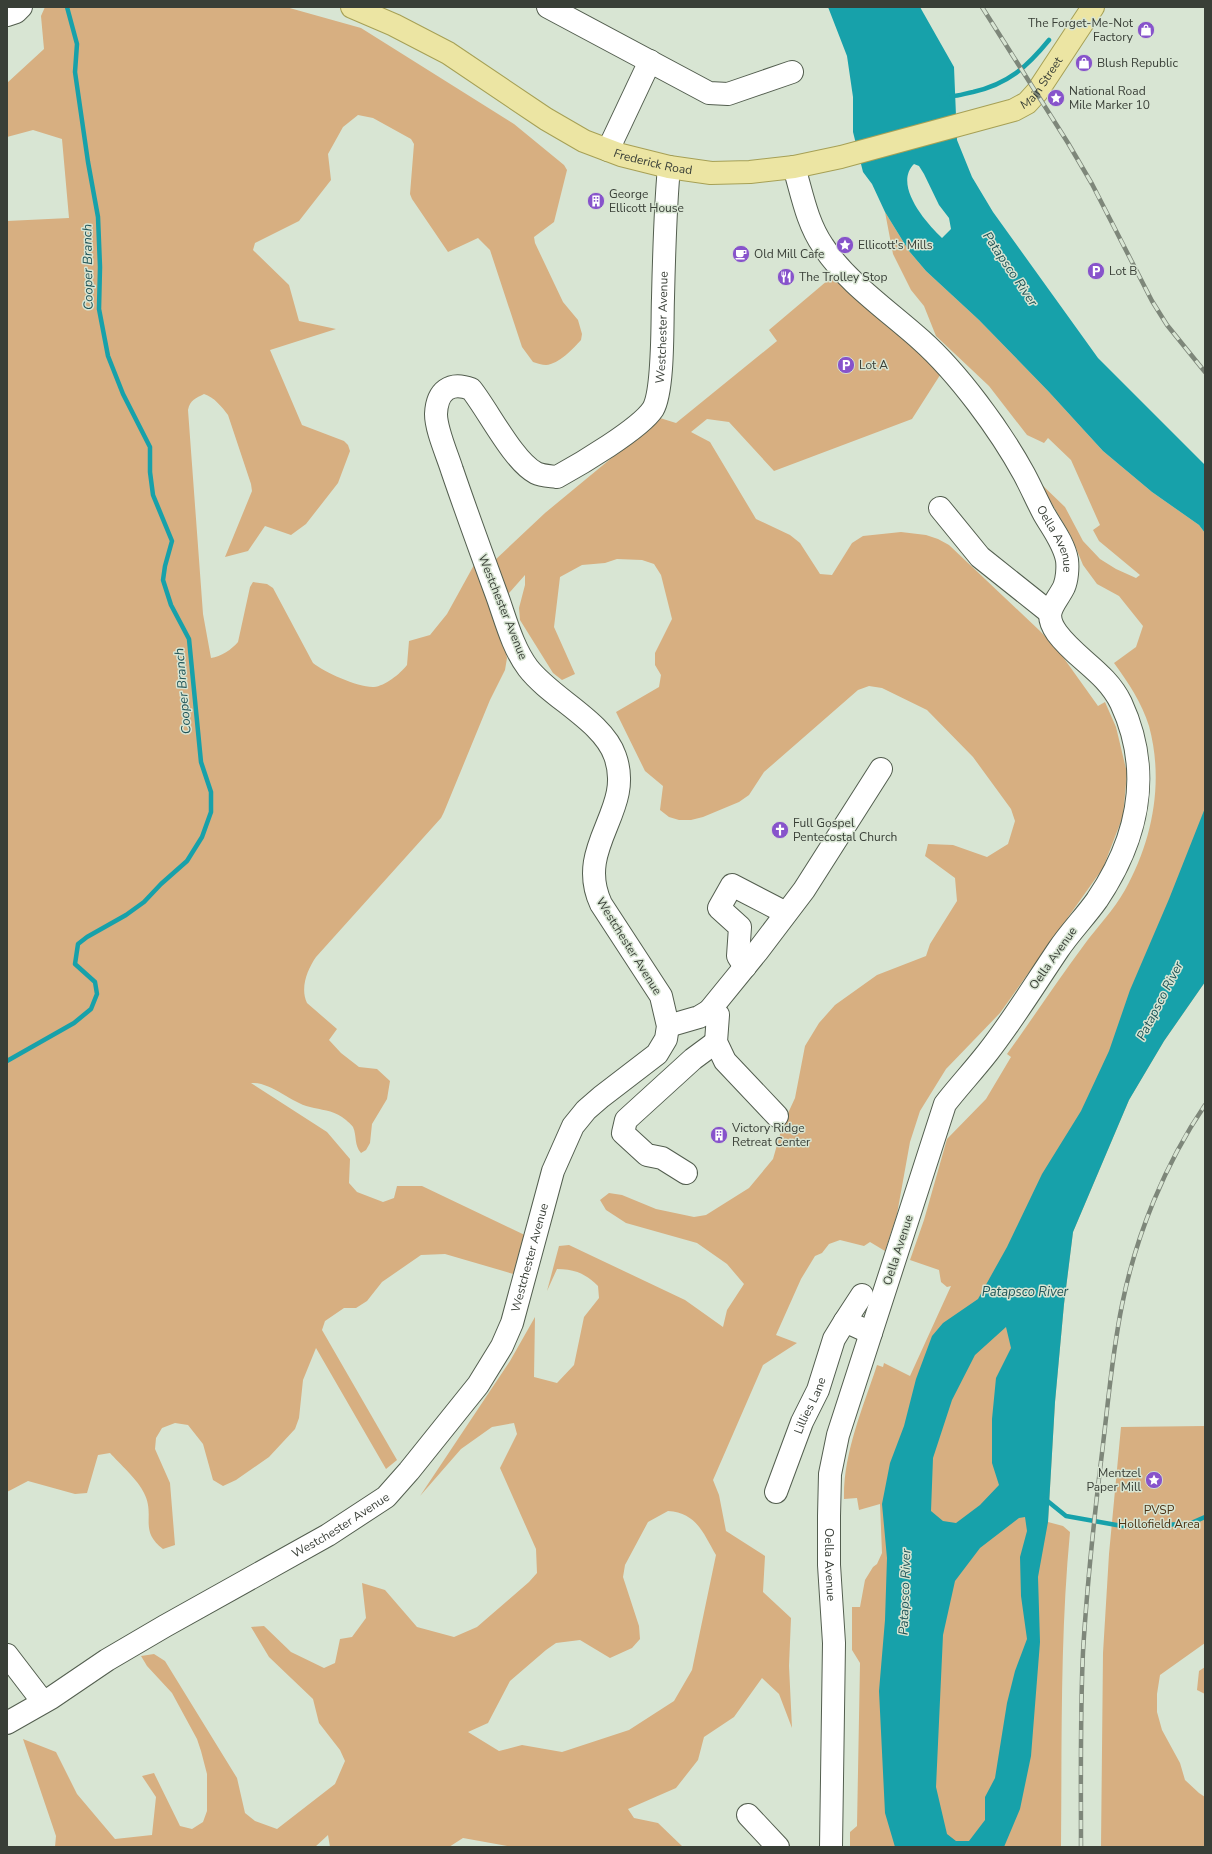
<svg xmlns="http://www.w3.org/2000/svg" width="1212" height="1854" font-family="'Nunito Sans',sans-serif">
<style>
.green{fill:#d7af81;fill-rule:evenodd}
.water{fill:#17a1aa;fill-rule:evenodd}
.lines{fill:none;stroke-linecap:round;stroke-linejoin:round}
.stream{stroke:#17a1aa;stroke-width:4.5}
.minor-casing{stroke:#535e4f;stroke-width:24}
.major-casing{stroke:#a6a055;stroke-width:24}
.minor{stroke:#fff;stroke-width:22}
.major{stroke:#ece5a3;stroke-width:22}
.rail-casing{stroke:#7e877a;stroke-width:4.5}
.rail{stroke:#d8e5d3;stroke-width:3;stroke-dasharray:9;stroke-linecap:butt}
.labels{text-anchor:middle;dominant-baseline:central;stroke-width:3;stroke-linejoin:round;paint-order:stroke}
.poi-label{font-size:12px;fill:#393f37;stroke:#d8e5d3;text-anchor:start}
.street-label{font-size:12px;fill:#393f37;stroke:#d8e5d3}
.park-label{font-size:12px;fill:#4a3315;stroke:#d8e5d3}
.water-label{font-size:13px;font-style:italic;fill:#215558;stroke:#d8e5d3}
</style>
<rect width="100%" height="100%" fill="#d8e5d3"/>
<path class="green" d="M45 7H286L361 28 514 124 564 165 567 170 554 222 534 237 535 243 563 302 578 320 582 334 581 340C573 349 559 364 546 365 542 365 537 363 533 362L522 347 490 250 478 238 448 252 412 199 410 194 414 144 411 139 373 118 358 115 343 127 328 154 331 180 299 221 255 243 253 250 289 285 299 321 336 329 270 350 302 425 344 441 348 445 350 451 338 483 306 524 291 535 265 526 248 551 225 557 252 491 251 484 228 415C222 407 214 397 204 394 196 398 190 400 188 410L203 614 211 658C221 657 232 649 238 642L250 587 253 582 267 584 273 588 313 663C324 672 359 688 374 687 385 686 400 674 407 665L409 641 430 635 447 614 474 565 478 576 545 513 660 418 676 423 777 341 769 330 834 275 942 372 912 419 774 471 729 422 707 419 691 432 710 442 756 519 790 535 800 543 820 574 832 575 852 543 863 536 901 532 926 535 938 539 949 545 1040 631 1058 650 1098 706 1105 702 1116 727 1127 773 1123 816 1103 868 1000 1013 946 1069 920 1111 910 1142 897 1214 885 1251 870 1242 864 1246 840 1240 829 1244 822 1253 815 1256 801 1279 776 1335 797 1343 763 1365 713 1480 719 1495 726 1531 765 1556 763 1592 791 1618 789 1666 792 1728 779 1694 762 1678 734 1717 704 1737 698 1760 676 1788 628 1809 634 1818 658 1823 683 1847H513L463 1838 449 1847H330L328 1835 315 1847H55L56 1836 23 1739 56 1752 77 1794 115 1839 152 1835 156 1797 142 1776 154 1773 180 1826 192 1829 203 1822 207 1811V1774L201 1751 197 1739 172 1693 147 1666 141 1656 154 1654 165 1661 237 1778 245 1813 255 1821 277 1829 335 1784 345 1761 340 1750 319 1723 313 1699 269 1657 251 1627 264 1626 291 1652 324 1668 335 1663 340 1639 352 1637 366 1618 362 1583 385 1590 417 1627 454 1637 477 1627 529 1582 537 1573 536 1549 500 1468 517 1434 514 1423 492 1427 461 1449 420 1496 510 1361 535 1317 534 1377 557 1383 574 1365 584 1317 599 1298 598 1286C586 1274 575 1269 557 1269L547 1291 559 1246 569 1245 685 1300 723 1327 727 1310 744 1284 727 1264 697 1243 626 1223 606 1210 600 1200 609 1193 622 1195 656 1209 694 1217 706 1215 749 1188 773 1159 783 1124 795 1098 805 1046 819 1023 835 1005 877 975 926 956 930 944 957 901 955 878 925 856 928 844 953 845 987 857 1008 844 1015 821 1011 809 973 757 927 710 882 688 869 686 858 690 764 772 749 795 739 802 703 817 691 820H679L669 817 660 810 663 786 645 771 616 712 659 687 661 675 655 665V653L672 619 661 575 654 564 642 560 617 559 605 563 582 565 560 577 554 627 575 674 562 680 553 673 520 620 519 608 525 585V575L493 611 502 635 507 658 505 670 490 700 444 812 441 818 316 957C307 970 300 988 307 1003L337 1029 329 1040 341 1053 359 1067 377 1069 390 1081 387 1099 372 1124 370 1143 366 1150 361 1153C354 1145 357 1136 353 1127 351 1124 345 1119 342 1117 332 1110 321 1110 310 1107 289 1102 272 1082 251 1083L327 1132 350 1159 349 1183 357 1192 383 1202 394 1198 397 1186H422L531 1238 517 1275 445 1254 421 1255 382 1282 367 1301 356 1308H344L325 1321 322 1330 397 1460 386 1469 316 1348 303 1380 299 1418 295 1429 269 1457 236 1480 223 1486 213 1480 203 1444 188 1425 175 1423 162 1428 156 1438 155 1449 170 1483 175 1545 163 1549C138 1530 156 1516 144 1493 139 1481 119 1463 110 1453L98 1455 87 1493 75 1494 28 1481 7 1492V221L69 218 62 139 33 130 7 137V83L44 49 41 16ZM668 1511C697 1513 703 1533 716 1555L692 1670 674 1701 629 1730 562 1752 522 1745 499 1751 468 1732 488 1723 510 1681 546 1650 556 1643 580 1640 610 1658 632 1648 640 1639 639 1626 623 1577 625 1565 648 1522Z
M885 212 909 251 926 271 979 320 1049 392 1103 451 1152 492 1199 525 1205 533V982L1164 1041 1129 1100 1073 1232 1064 1304 1055 1402 1048 1522 1063 1526 1070 1532C1060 1637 1062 1742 1061 1847H850V1832L857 1826 860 1663 852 1650V1607H860L865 1580 873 1567 877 1564 882 1553 880 1504 859 1510 857 1498 844 1499C843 1453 863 1408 877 1365L883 1367 884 1363 910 1376 951 1286 947 1287 941 1282 939 1270 910 1260 924 1220 947 1139 986 1099 1011 1057 1007 1054C1033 1018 1057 981 1084 945 1097 927 1114 910 1125 890 1153 840 1164 781 1149 726 1142 703 1128 682 1114 663L1136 647 1143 626 1119 596 1097 584 1083 565 1071 536 1039 482 1065 507 1083 541 1100 559 1116 569 1136 578 1140 575 1099 541 1093 530 1100 525 1071 460 1048 438 1044 443 1027 435 989 386 936 336 924 306 911 290 893 254Z
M1205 1426V1643L1160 1675 1157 1694V1712L1162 1730 1180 1763 1185 1780 1199 1793 1205 1797V1847H1101L1103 1653 1109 1554 1121 1427Z
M1205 1667V1694L1197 1690 1199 1671Z"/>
<path class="water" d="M828 7H920L954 67 957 140 972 177 993 212 1098 358 1205 465V533L1199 525 1152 492 1103 451 1049 392 979 320 926 271 909 251 885 212 872 184 863 172 853 132V97L847 56ZM914 164 919 166 924 174 939 205 949 218 951 229 942 238C926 223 893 185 914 164Z
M1205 808V982L1164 1041 1129 1100 1073 1232 1064 1304 1055 1402 1048 1522 1038 1577 1040 1642 1031 1756 1020 1809 1004 1847H895L885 1813 879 1691 885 1620 887 1558 882 1504 890 1463 904 1426 916 1379 932 1336 943 1323 978 1299 1007 1247 1042 1174 1081 1111 1109 1051 1130 990 1169 899ZM1006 1327 1011 1348 996 1378 992 1419V1463L999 1485 980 1505 956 1523 943 1521 931 1511 933 1458 952 1400 975 1355ZM1025 1517 1027 1531 1020 1557 1021 1596 1027 1639 1015 1671 1007 1703 995 1778 985 1797V1820L969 1841H956L947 1834 936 1787 943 1635 955 1581 980 1548 1019 1518Z"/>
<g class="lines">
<path class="stream" d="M952 96C959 96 966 93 973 92 1008 84 1027 67 1049 40
M7 1061 74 1023 91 1009 97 994 95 982 75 964 78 944 87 937 126 915 144 902 161 884 187 861 202 837 211 812V792L201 762 189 639 171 605 163 580 165 566 172 541 153 495 150 472V447L123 394 108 356 99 309 100 267 98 217 88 162 75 72 77 44 67 7
M1045 1499 1066 1516 1122 1526 1189 1524 1205 1517"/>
<defs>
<g id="minor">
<path d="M548 7 709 93 728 94 792 72"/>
<path d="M7 15 16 12 21 7"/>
<path d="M608 150 650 61"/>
<path id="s1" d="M794 167C802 194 807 223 823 246 845 281 890 312 921 340 958 373 1000 430 1024 474 1031 487 1037 501 1044 514 1052 528 1064 543 1067 560 1068 568 1067 580 1064 587 1055 605 1042 612 1057 633 1076 659 1106 672 1121 703 1153 772 1138 839 1097 900 1085 917 1070 932 1058 950 1035 984 1013 1020 988 1052 974 1070 959 1086 945 1104L838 1435 830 1474 829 1516V1565L834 1643 831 1847"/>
<path d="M940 508 980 557 1049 612"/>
<path d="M745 967 738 956 740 927 719 908 732 885 786 913"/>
<path d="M709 1011 757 952 804 890 881 769"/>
<path d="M668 1026 699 1017 709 1011 718 1015 716 1042 725 1061 777 1116"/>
<path d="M686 1173 662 1158 647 1155 623 1133 626 1120 693 1059 716 1042"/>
<path d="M845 1321 862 1295"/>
<path id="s2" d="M776 1492 802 1422 818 1390 834 1339 845 1321 871 1333"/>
<path d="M7 1655 43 1702"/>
<path id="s3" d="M7 1723 51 1698 107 1660 165 1626 328 1535 386 1497 409 1471 478 1385 502 1346 512 1323 553 1171 573 1126 586 1110 601 1097 657 1054 666 1039 668 1026 661 996 601 904C574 846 635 811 615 756 603 721 551 698 528 668 512 647 505 617 496 593 481 552 466 511 452 470 447 454 436 430 436 414 437 391 450 381 471 389 488 410 513 461 536 473 542 476 550 476 557 477 579 465 640 429 653 409 664 390 662 322 663 298 664 254 665 211 669 167"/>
<path d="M748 1815 778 1847"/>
</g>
<g id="major">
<path id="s4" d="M352 7 394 25 448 53 546 119 584 141 621 155 669 167 711 173 750 172 794 167 841 157 1014 110 1027 103 1037 92 1093 7"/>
</g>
</defs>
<use href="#minor" class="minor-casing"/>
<use href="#major" class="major-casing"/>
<use href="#minor" class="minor"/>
<use href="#major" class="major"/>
<defs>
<path id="rail" d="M982 7 1068 143 1092 184 1152 301 1167 325 1205 372
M1081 1847C1081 1782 1080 1717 1083 1652 1087 1585 1094 1519 1102 1453 1108 1404 1112 1354 1122 1305 1136 1235 1165 1164 1205 1105"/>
</defs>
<use href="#rail" class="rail-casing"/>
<use href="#rail" class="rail"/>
</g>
<defs>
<symbol id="shop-disc" viewBox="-11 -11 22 22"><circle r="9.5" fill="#8753cb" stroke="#d8e5d3"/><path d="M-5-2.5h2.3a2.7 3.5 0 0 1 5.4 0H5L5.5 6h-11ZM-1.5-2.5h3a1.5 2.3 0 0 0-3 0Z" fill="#fff"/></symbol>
<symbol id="sight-disc" viewBox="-11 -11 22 22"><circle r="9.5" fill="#8753cb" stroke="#d8e5d3"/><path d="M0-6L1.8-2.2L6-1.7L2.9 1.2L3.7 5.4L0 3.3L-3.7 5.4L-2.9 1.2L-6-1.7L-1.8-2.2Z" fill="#fff"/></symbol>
<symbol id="building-disc" viewBox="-11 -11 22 22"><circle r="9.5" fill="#8753cb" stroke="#d8e5d3"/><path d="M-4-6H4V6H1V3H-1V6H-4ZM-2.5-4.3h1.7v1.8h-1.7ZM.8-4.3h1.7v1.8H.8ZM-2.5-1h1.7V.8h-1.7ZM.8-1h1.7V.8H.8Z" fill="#fff"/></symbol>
<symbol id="cafe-disc" viewBox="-11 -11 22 22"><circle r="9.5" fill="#8753cb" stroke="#d8e5d3"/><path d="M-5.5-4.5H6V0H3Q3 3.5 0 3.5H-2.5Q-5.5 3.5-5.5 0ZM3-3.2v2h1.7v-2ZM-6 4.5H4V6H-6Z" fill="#fff"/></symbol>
<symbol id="parking-disc" viewBox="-11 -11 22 22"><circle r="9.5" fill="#8753cb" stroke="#d8e5d3"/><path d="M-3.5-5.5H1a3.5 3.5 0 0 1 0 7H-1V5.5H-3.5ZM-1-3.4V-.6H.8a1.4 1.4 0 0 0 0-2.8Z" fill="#fff"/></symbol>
<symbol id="restaurant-disc" viewBox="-11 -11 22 22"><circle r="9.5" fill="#8753cb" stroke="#d8e5d3"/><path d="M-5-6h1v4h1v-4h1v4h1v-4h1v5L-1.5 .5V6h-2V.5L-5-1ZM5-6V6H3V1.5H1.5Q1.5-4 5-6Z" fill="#fff"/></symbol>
<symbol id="church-disc" viewBox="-11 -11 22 22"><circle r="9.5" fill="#8753cb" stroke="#d8e5d3"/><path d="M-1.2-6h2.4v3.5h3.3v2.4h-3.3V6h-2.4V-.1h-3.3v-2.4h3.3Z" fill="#fff"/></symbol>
</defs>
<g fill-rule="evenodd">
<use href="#shop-disc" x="1136" y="20" width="20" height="20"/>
<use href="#shop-disc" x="1074" y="53" width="20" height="20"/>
<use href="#sight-disc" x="1046" y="88" width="20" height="20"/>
<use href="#building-disc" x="586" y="191" width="20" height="20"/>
<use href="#sight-disc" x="835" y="235" width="20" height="20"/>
<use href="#cafe-disc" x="731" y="244" width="20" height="20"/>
<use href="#parking-disc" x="1086" y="261" width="20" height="20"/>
<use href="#restaurant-disc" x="776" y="267" width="20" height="20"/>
<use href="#parking-disc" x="836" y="355" width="20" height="20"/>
<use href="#church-disc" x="770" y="820" width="20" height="20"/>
<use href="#building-disc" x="709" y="1125" width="20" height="20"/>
<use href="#sight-disc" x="1144" y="1470" width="20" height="20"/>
</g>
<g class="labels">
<g class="poi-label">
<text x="1133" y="23" text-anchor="end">The Forget-Me-Not<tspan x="1133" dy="14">Factory</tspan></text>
<text x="1097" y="63">Blush Republic</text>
<text x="1069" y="91">National Road<tspan x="1069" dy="14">Mile Marker 10</tspan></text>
<text x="609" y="194">George<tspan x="609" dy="14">Ellicott House</tspan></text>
<text x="858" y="245">Ellicott's Mills</text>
<text x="754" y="254">Old Mill Cafe</text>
<text x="1109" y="271">Lot B</text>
<text x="799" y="277">The Trolley Stop</text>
<text x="859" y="365">Lot A</text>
<text x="793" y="823">Full Gospel<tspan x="793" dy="14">Pentecostal Church</tspan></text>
<text x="732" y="1128">Victory Ridge<tspan x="732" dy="14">Retreat Center</tspan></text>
<text x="1141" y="1473" text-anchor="end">Mentzel<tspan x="1141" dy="14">Paper Mill</tspan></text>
</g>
<g class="street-label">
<text stroke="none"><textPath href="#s4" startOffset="750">Main Street</textPath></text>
<text stroke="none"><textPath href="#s4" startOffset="341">Frederick Road</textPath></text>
<text stroke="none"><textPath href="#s3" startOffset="2078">Westchester Avenue</textPath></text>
<text stroke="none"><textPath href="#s1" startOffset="463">Oella Avenue</textPath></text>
<text transform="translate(503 607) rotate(68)">Westchester Avenue</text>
<text transform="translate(629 946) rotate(58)">Westchester Avenue</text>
<text transform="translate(1053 958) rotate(-55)">Oella Avenue</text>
<text transform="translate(898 1250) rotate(-72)">Oella Avenue</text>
<text stroke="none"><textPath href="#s3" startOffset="725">Westchester Avenue</textPath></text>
<text stroke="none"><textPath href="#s2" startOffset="93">Lillies Lane</textPath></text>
<text stroke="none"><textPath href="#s3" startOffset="388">Westchester Avenue</textPath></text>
<text stroke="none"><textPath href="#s1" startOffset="1602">Oella Avenue</textPath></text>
</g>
<g class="park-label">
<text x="1159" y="1510">PVSP<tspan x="1159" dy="14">Hollofield Area</tspan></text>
</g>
<g class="water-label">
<text transform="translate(88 267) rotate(-91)">Cooper Branch</text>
<text transform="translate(1010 269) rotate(56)">Patapsco River</text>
<text transform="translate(183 691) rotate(-95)">Cooper Branch</text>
<text transform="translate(1160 1001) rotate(-63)">Patapsco River</text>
<text x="1025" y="1292">Patapsco River</text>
<text transform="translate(905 1592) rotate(-88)">Patapsco River</text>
</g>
</g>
<rect width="1212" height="1854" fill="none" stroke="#393f37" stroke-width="16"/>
</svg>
